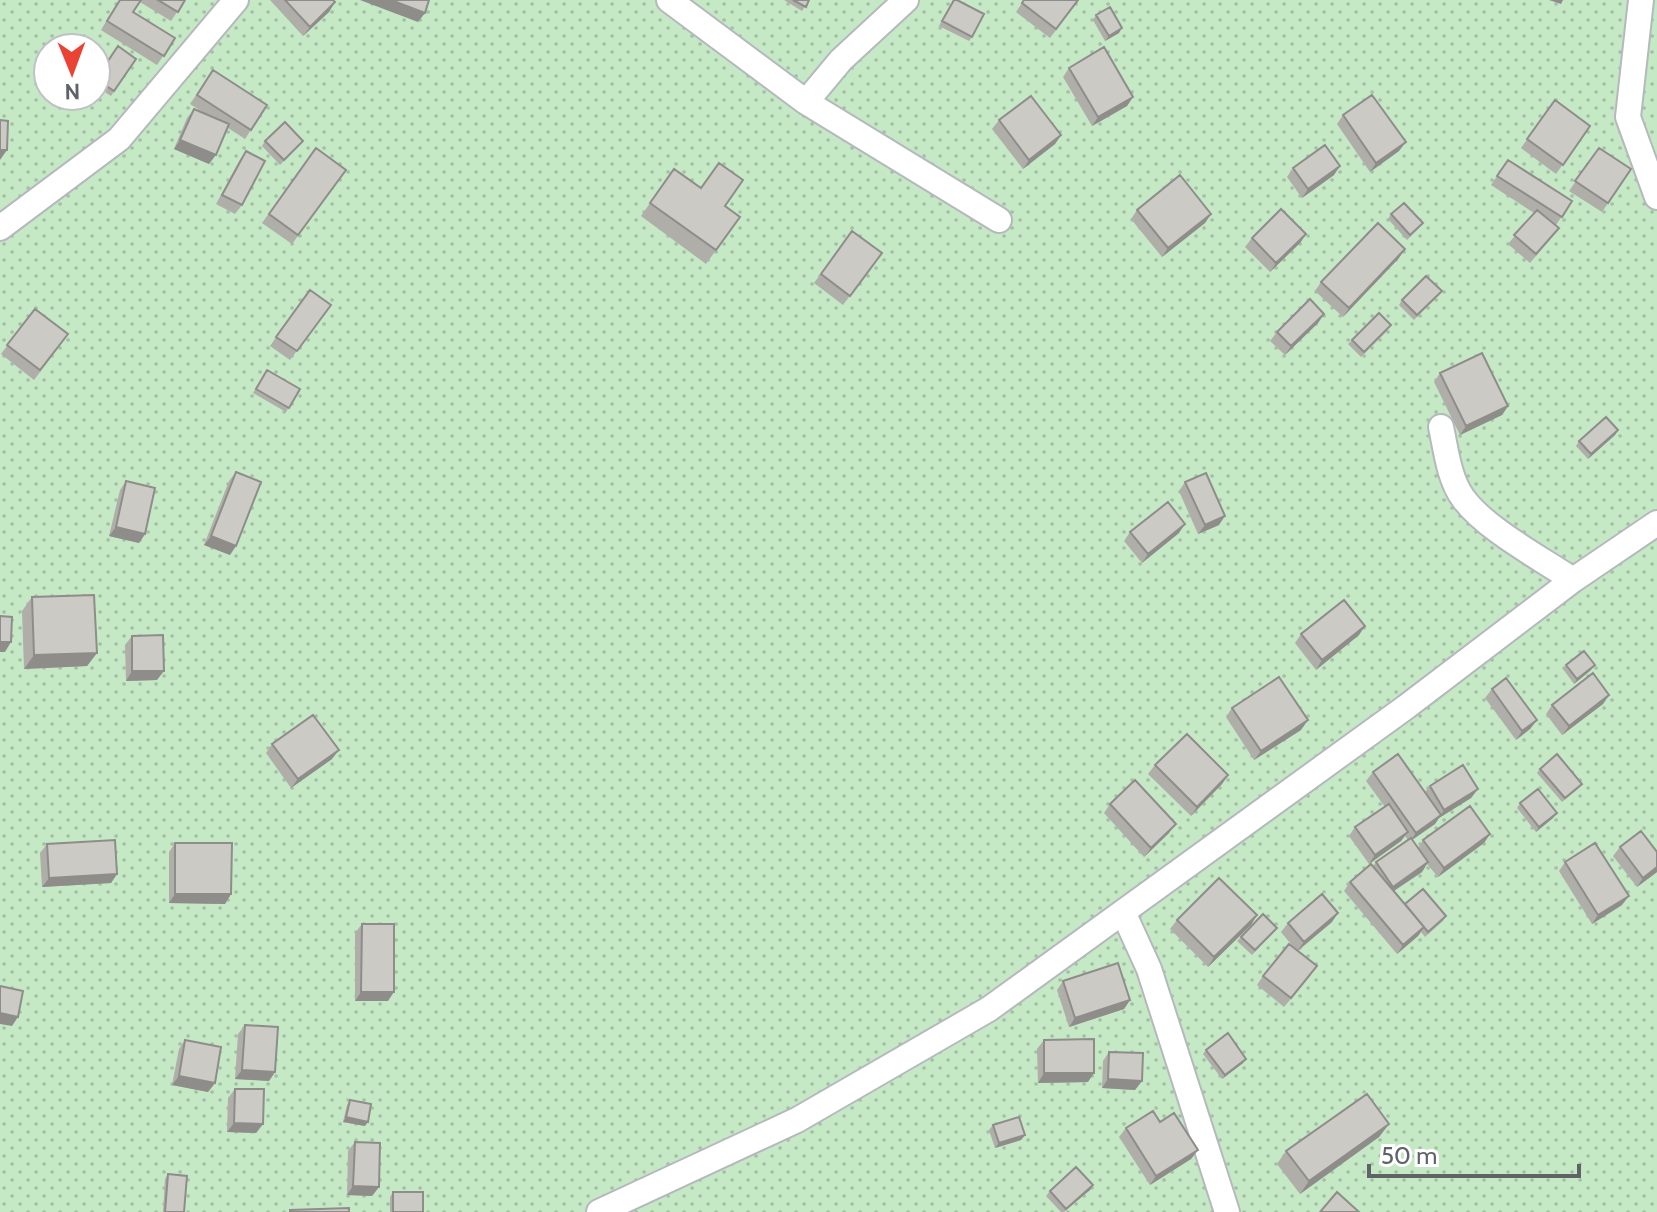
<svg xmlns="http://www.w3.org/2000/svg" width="1657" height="1212" font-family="Cabin,sans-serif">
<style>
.grass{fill:url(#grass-dots);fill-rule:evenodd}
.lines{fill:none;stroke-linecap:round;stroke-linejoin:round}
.minor-casing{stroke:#b5b8bc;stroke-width:28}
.minor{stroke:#fff;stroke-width:24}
.wall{fill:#afaea9}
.shaded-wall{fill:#8f8d8a}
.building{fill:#cccac5;stroke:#8f8d8a;stroke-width:2}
</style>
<defs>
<pattern id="grass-dots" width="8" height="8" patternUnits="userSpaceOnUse" patternTransform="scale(2)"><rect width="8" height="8" fill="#c5e8c5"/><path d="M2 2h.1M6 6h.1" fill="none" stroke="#a3c0a4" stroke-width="1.8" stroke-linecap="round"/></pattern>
</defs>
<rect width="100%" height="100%" fill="#f1efe8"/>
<path class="grass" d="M0 0H1657V1212H0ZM48 48H96V96H48Z"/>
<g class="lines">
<defs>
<path id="minor" d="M669 0 806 102 999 220
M1641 0 1628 117 1657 197
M806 102 841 60 906 0
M0 228 119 139 236 0
M1441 427C1446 450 1449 479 1463 498 1484 528 1542 559 1573 580
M1123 912 1149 969 1227 1212
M599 1212 797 1120 989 1009 1406 707 1573 580 1657 523"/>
</defs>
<use href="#minor" class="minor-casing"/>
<use href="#minor" class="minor"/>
</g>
<path class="wall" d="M119 0H185L171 21 140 2 133 12 175 38 157 65 101 30Z
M270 0H333L335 2 329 12 303 36Z
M784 0H809L802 11Z
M953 0 972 37 969 41 939 26Z
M1024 0H1079L1050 38 1016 12Z
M1096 15 1119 33 1105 41 1093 20Z
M136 59 111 96 96 86V79Z
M1069 68 1133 97 1127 106 1092 126 1063 77Z
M213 70 267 105 245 139 228 128 209 164 174 149 187 118 194 109 209 116 190 104Z
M1555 100 1590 126 1556 174 1521 148Z
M1343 115 1399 151 1370 172 1337 124Z
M999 120 1061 135 1055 144 1023 169 992 129Z
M265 141H303L280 165 262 146Z
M316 148 346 170 292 244 262 223Z
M1599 148 1631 169 1602 212 1569 191Z
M246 151 242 205 235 214 216 204 239 161Z
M1508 160 1572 201 1556 225 1552 237 1530 263 1508 244 1534 213 1491 185Z
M1293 168 1334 175 1302 198 1287 177Z
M674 169 740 217 706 264 641 216Z
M1137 210 1211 214 1205 223 1162 257 1131 219Z
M1391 214 1419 228 1407 240 1388 219Z
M852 231 882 253 843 305 814 283Z
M1306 234 1300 243 1270 272 1245 247 1252 238Z
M1399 258 1343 317 1315 291 1321 282Z
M310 290 331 305 290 360 270 346Z
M1438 296 1414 320 1399 305 1402 300Z
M35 309 62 343 34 380 1 354Z
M1324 314 1318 323 1285 355 1270 341 1277 332Z
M1388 330 1361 357 1348 344 1352 340Z
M267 370 300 389 286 412 253 393Z
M1440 373 1508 406 1502 415 1460 435 1434 382Z
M1618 430 1615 435 1588 459 1576 446 1579 441Z
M236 472 230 555 204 545 229 481Z
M126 481 145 534 139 543 109 536 120 490Z
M1185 482 1219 525 1198 534 1179 491Z
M1130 532 1179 533 1142 563 1124 541Z
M32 597 97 653 87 666 24 669 22 611Z
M1301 634 1359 635 1316 670 1295 643Z
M132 636 157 680 126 681 125 645Z
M1566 665 1591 670 1574 684 1563 669Z
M1492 689 1537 720 1530 729 1516 740 1485 698Z
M1609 695 1603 704 1562 735 1546 714 1552 705Z
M1232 708 1301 730 1254 760 1226 717Z
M272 744 332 759 291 788 266 753Z
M1155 765 1228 775 1222 784 1191 816 1148 774Z
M1540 769 1579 788 1562 802 1537 773Z
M1373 772 1425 792 1430 786 1478 789 1471 798 1439 818 1435 824 1412 840 1418 848 1423 840 1490 834 1484 843 1438 877 1427 864 1422 872 1394 891 1405 904 1446 916 1443 921 1425 937 1421 932 1418 936 1397 954 1344 891 1350 882 1373 866 1376 862 1408 840 1405 836 1401 841 1369 864 1349 836 1355 827 1385 807 1366 781Z
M1520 803 1553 818 1536 832 1517 808Z
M1110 804 1169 833 1144 857 1104 813Z
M175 843 231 894 225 904 169 903V852Z
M47 844 117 874 111 883 42 887 40 853Z
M1620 847 1657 852V872L1637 887 1613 856Z
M1565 862 1622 905 1592 924 1559 871Z
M1257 915 1251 925 1208 967 1170 929 1177 920Z
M1332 922 1298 951 1311 975 1284 1007 1257 985 1263 976 1295 949 1281 932 1288 923Z
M362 924 388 1001H355V933Z
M1277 928 1252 955 1237 941 1241 937Z
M1063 981 1130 1000 1124 1009 1069 1027 1057 990Z
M245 1025 275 1072 269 1081 235 1079 238 1034Z
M185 1040 215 1083 208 1092 172 1085 179 1049Z
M1044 1040 1088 1082 1038 1083 1037 1049Z
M1206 1050 1246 1059 1243 1063 1222 1079 1203 1054Z
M1109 1052 1142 1081 1135 1090 1102 1088 1103 1061Z
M235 1089 263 1124 256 1133 227 1132 228 1098Z
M350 1100 365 1126 343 1122 347 1105Z
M1160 1122 1198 1150 1191 1159 1150 1185 1119 1137 1126 1128Z
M1389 1124 1379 1137 1300 1194 1277 1164 1286 1151Z
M993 1125 1025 1135 1021 1140 995 1148 989 1130Z
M355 1142 379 1187 372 1196 347 1195 348 1151Z
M168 1174 184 1212H163L165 1179Z
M1093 1185 1090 1190 1064 1212H1061L1046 1196 1050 1191Z
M393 1192 423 1212H390V1197Z"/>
<path class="shaded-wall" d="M360 0H391L425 13 418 22Z
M1549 0H1563L1561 4Z
M335 2 329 12 303 36 310 27Z
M1122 28 1119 33 1105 41 1109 36Z
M1133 97 1127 106 1092 126 1098 117Z
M1061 135 1055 144 1023 169 1029 160Z
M180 140 216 155 209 164 174 149Z
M1406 142 1399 151 1370 172 1376 163Z
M0 150H7L0 160Z
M1340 166 1334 175 1302 198 1308 189Z
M1211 214 1205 223 1162 257 1168 248Z
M1306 234 1300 243 1270 272 1276 263Z
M1405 249 1399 258 1343 317 1349 308Z
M1324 314 1318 323 1285 355 1291 346Z
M1508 406 1502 415 1460 435 1466 426Z
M1618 430 1615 435 1588 459 1591 454Z
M1225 516 1219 525 1198 534 1205 525Z
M1185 524 1179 533 1142 563 1148 554Z
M116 527 145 534 139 543 109 536Z
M211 536 236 546 230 555 204 545Z
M1365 626 1359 635 1316 670 1322 660Z
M0 642H11L5 652H0Z
M97 653 87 666 24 669 34 655Z
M1595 665 1591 670 1574 684 1577 679Z
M132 671H164L157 680 126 681Z
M1609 695 1603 704 1562 735 1569 726Z
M1308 720 1301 730 1254 760 1261 751Z
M1537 720 1530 729 1516 740 1522 731Z
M339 750 332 759 291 788 298 779Z
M1228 775 1222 784 1191 816 1197 807Z
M1478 789 1471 798 1439 818 1435 824 1409 842 1416 833 1440 816 1444 810Z
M1557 813 1553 818 1536 832 1539 827Z
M1176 824 1169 833 1144 857 1151 848Z
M1408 832 1401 841 1369 864 1375 855Z
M1490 834 1484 843 1438 877 1444 868Z
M1428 862 1422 872 1386 896 1393 887Z
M1657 867V872L1637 887 1643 878Z
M117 874 111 883 42 887 49 878Z
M175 894H231L225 904 169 903Z
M1629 896 1622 905 1592 924 1598 915Z
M1338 913 1332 922 1297 951 1304 942Z
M1257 915 1251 925 1208 967 1214 957Z
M1424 927 1418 936 1397 954 1403 945Z
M361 992H394L388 1001H355Z
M1130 1000 1124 1009 1069 1027 1075 1018Z
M0 1013 18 1017 12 1026 0 1024Z
M1246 1059 1243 1063 1222 1079 1225 1075Z
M242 1070 275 1072 269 1081 235 1079Z
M1044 1073H1094L1088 1082 1038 1083Z
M179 1076 215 1083 208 1092 172 1085Z
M1108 1079 1142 1081 1135 1090 1102 1088Z
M346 1117 368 1122 365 1126 343 1122Z
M234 1123 263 1124 256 1133 227 1132Z
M1389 1124 1379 1137 1300 1194 1309 1181Z
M1025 1135 1021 1140 995 1148 999 1143Z
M1198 1150 1191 1159 1150 1185 1156 1176Z
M1093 1185 1090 1190 1063 1212 1066 1209Z
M353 1186 379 1187 372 1196 347 1195Z"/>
<path class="building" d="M120 0H141L133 12 175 38 164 56 107 21Z
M158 0H185L178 12Z
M285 0H333L335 2 310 27Z
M391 0H429L425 13Z
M793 0H809L806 7Z
M954 0H957L984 14 972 37 942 21Z
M1024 0H1078L1056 29 1022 3Z
M1110 7 1122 28 1109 36 1096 15Z
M118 46 136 59 114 91 96 79Z
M1104 47 1133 97 1098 117 1069 68Z
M213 70 267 105 251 130 197 95Z
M1372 95 1406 142 1376 163 1343 115Z
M1031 96 1061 135 1029 160 999 120Z
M1555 100 1590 126 1563 165 1527 139Z
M194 109 229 124 216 155 180 140Z
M0 120 8 121 7 150H0Z
M285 122 303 141 284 160 265 141Z
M1325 145 1340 166 1308 189 1293 168Z
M316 148 346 170 298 235 269 214Z
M1599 148 1631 169 1608 203 1575 181Z
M246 151 265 161 242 205 222 195Z
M1508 160 1572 201 1562 217 1497 176Z
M719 163 743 180 725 206 740 217 716 250 650 203 674 169 701 188Z
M1180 175 1211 214 1168 248 1137 210Z
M1404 203 1423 223 1410 235 1391 214Z
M1281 209 1306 234 1276 263 1252 238Z
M1537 210 1559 228 1536 254 1514 235Z
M1378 223 1405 249 1349 308 1321 282Z
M852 231 882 253 850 296 821 274Z
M1426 276 1442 291 1417 315 1402 300Z
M310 290 331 305 297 351 276 337Z
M1310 299 1324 314 1291 346 1277 332Z
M35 309 68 334 40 370 7 345Z
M1379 313 1391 325 1364 352 1352 340Z
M1482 353 1508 406 1466 426 1440 373Z
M267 370 300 389 289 408 256 389Z
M1606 417 1618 430 1591 454 1579 441Z
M236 472 261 482 236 546 211 536Z
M1206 473 1225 516 1205 525 1185 482Z
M126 481 155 488 145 534 116 527Z
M1168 502 1185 524 1148 554 1130 532Z
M94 595 97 653 34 655 32 597Z
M1344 600 1365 626 1322 660 1301 634Z
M0 616 12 617 11 642H0Z
M163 635 164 671H132V636Z
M1584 651 1595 665 1577 679 1566 665Z
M1593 673 1609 695 1569 726 1552 705Z
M1279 677 1308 720 1261 751 1232 708Z
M1506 678 1537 720 1522 731 1492 689Z
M313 715 339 750 298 779 272 744Z
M1187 734 1228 775 1197 807 1155 765Z
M1398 754 1441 815 1416 833 1373 772Z
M1557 754 1582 784 1565 798 1540 769Z
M1463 765 1478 789 1444 810 1430 786Z
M1135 780 1176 824 1151 848 1110 804Z
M1538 789 1557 813 1539 827 1520 803Z
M1389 804 1408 832 1375 855 1355 827Z
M1470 806 1490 834 1444 868 1423 840Z
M1641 831 1657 852V867L1643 878 1620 847Z
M1411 838 1428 862 1393 887 1376 862Z
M115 840 117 874 49 878 47 844Z
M175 843H232L231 894H175Z
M1595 843 1629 896 1598 915 1565 862Z
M1371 864 1424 927 1403 945 1350 882Z
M1219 878 1257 915 1214 957 1177 920Z
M1423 889 1446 916 1428 932 1405 904Z
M1322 894 1338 913 1304 942 1288 923Z
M1263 914 1277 928 1255 950 1241 937Z
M362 924H394V992H361Z
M1289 944 1317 966 1291 998 1263 976Z
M1118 963 1130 1000 1075 1018 1063 981Z
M0 986 23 991 18 1017 0 1013Z
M245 1025 278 1027 275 1072 242 1070Z
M1228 1033 1246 1059 1225 1075 1206 1050Z
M1094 1039V1073H1044V1040Z
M185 1040 221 1047 215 1083 179 1076Z
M1109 1052 1143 1053 1142 1081 1108 1079Z
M235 1089H264L263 1124 234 1123Z
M1367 1094 1389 1124 1309 1181 1286 1151Z
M350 1100 371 1104 368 1122 346 1117Z
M1153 1111 1160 1122 1174 1113 1198 1150 1156 1176 1126 1128Z
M1019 1117 1025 1135 999 1143 993 1125Z
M355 1142 380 1143 379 1187 353 1186Z
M1076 1167 1093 1185 1066 1209 1050 1191Z
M168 1174 187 1176 184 1212H165Z
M393 1192H423V1212H393Z
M1337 1192 1359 1212H1320Z
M349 1208V1212H290V1210Z"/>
<g transform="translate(72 72) rotate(179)"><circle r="38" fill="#ffffff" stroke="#bfc1c3" stroke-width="2"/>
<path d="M0-6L14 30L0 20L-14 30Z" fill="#ea4335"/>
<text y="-12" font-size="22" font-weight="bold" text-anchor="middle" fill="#5f6368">N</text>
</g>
<path d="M1369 1164v12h210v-12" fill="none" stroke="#5f6368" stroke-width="4"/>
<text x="1381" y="1164" font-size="24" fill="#5f6368" stroke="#ffffff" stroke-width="6" paint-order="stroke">50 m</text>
</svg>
